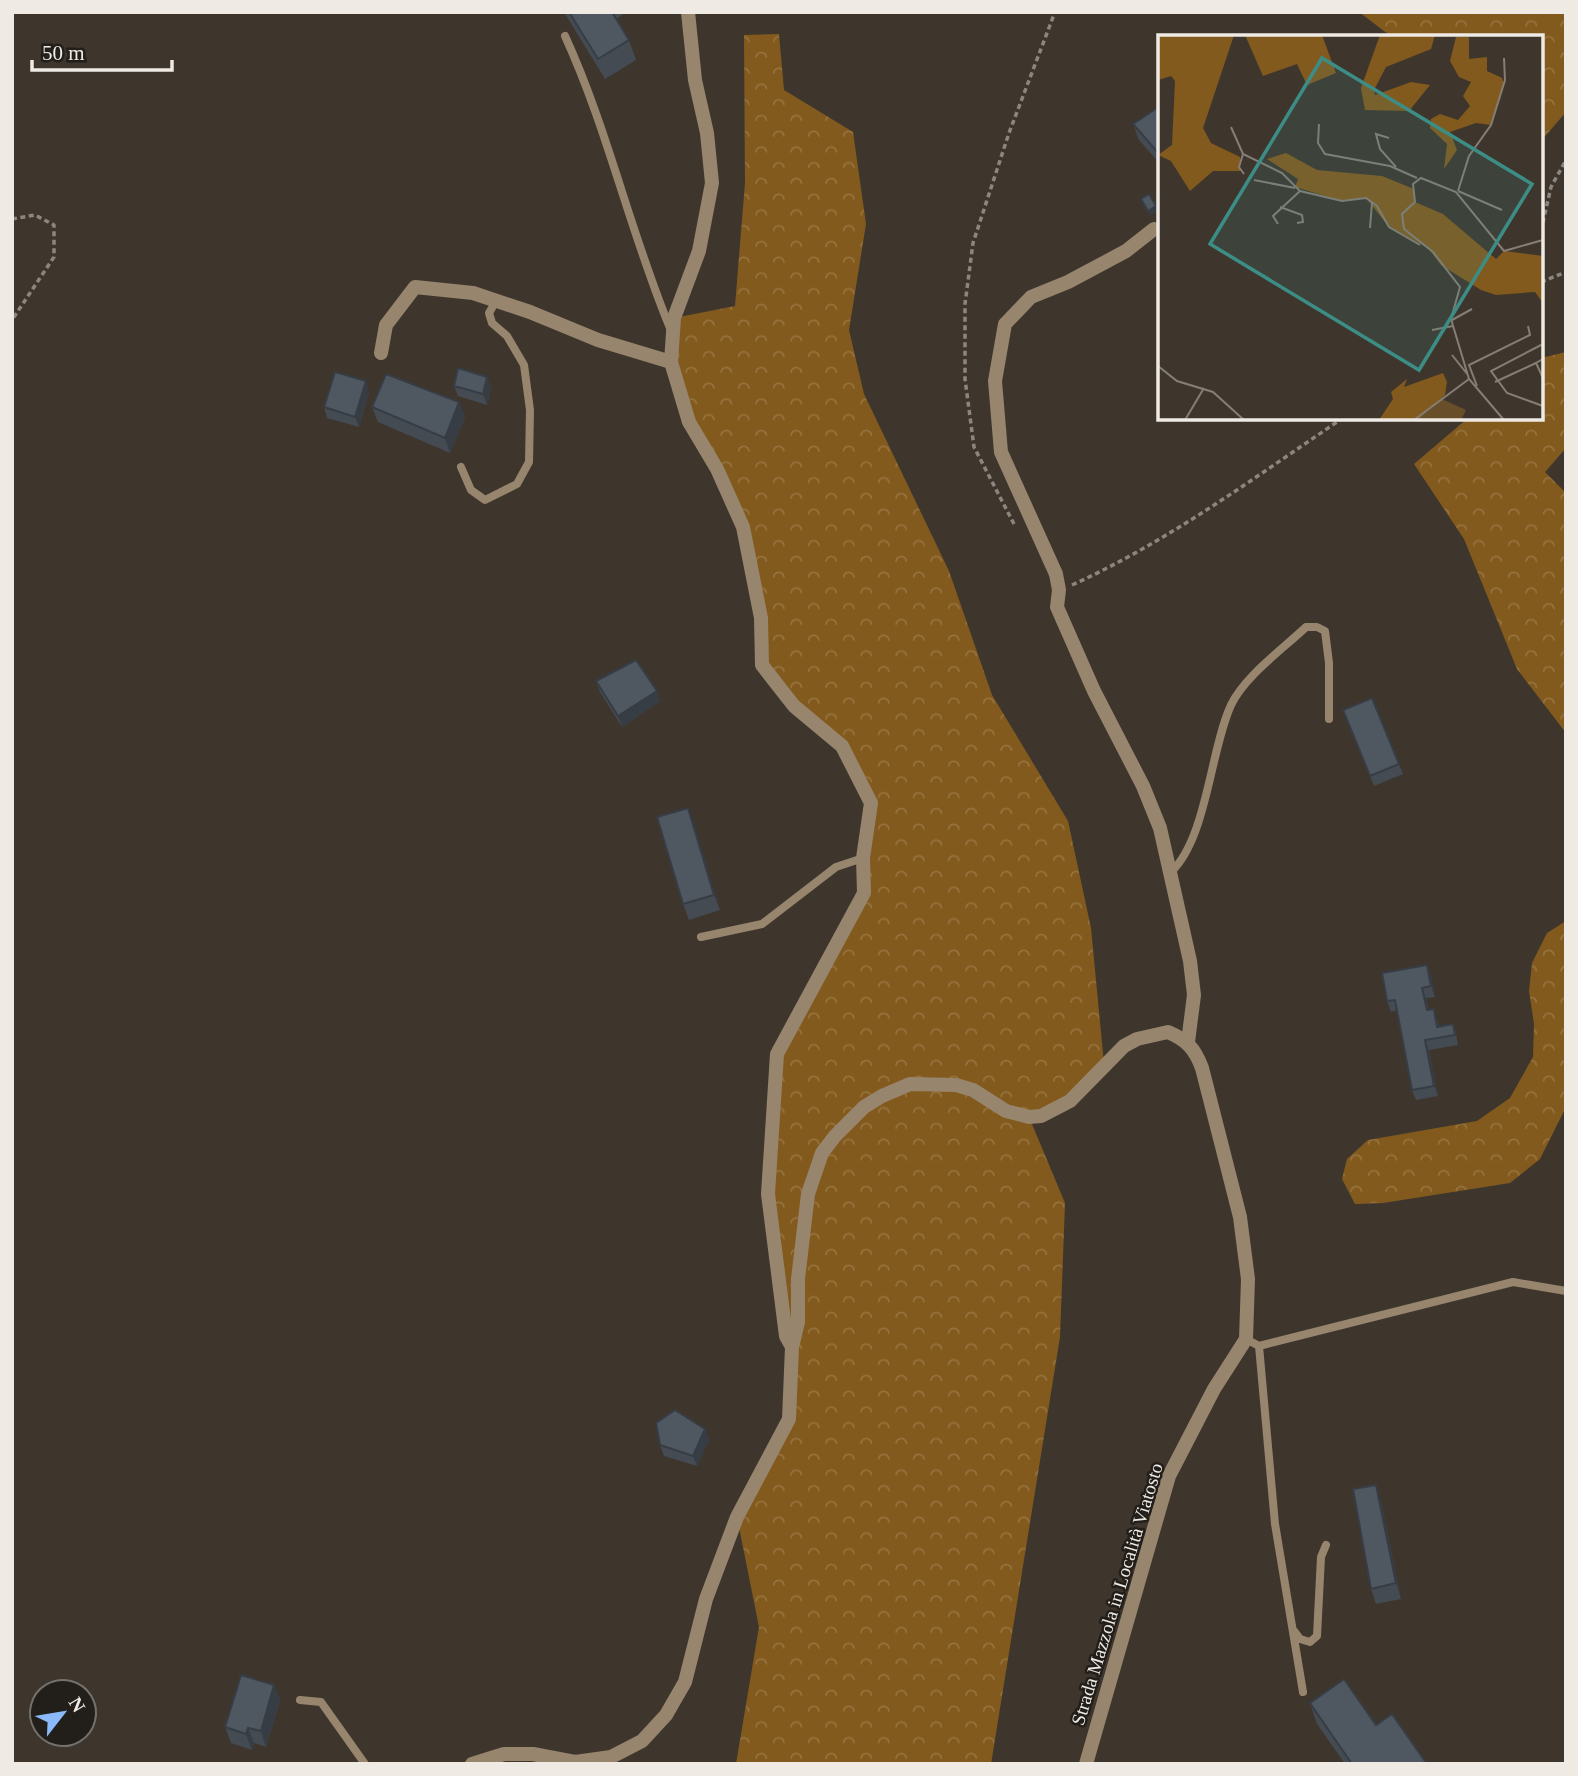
<svg xmlns="http://www.w3.org/2000/svg" width="1578" height="1776" font-family="'Times New Roman',serif">
<style>
.forest{fill:url(#forest-crowns)}
.lines{fill:none;stroke-linecap:round;stroke-linejoin:round}
.path{stroke:#8d867f;stroke-width:3.5;stroke-dasharray:5 3.5;stroke-linecap:butt}
.lane{stroke:#98856d;stroke-width:8}
.street{stroke:#98856d;stroke-width:14}
.wall{fill:#444b53}
.shaded-wall{fill:#373d44}
.building{fill:#4f5761;stroke:#373d44;stroke-width:2}
.labels{text-anchor:middle;dominant-baseline:central;stroke-width:5;stroke-linejoin:round;paint-order:stroke}
.street-label{font-size:19px;fill:#efeae4;stroke:#221e1a}
.inset-road{fill:none;stroke:#857e76;stroke-width:2}
.view{fill:#3c8d86;fill-opacity:0.15;stroke:#3c8d86;stroke-width:3.5}
.inset-edge{fill:none;stroke:#efeae4;stroke-width:3.5}
</style>
<defs>
<pattern id="forest-crowns" width="20" height="18" patternUnits="userSpaceOnUse" patternTransform="scale(1.75)"><rect width="20" height="18" fill="#835a1d"/><path d="M2 6a3 3 0 1 1 6 0M12 15a3 3 0 1 1 6 0" fill="none" stroke="#95723e"/></pattern>
</defs>
<rect width="100%" height="100%" fill="#3e362d"/>
<path class="forest" d="M1359 12H1566V112L1541 141V37H1392Z
M779 34 784 90 853 132 866 224 849 330 864 394 949 571 992 695 1068 821 1091 928 1104 1064 1089 1084 1029 1117 1065 1203 1060 1337 991 1764H736L759 1627 737 1517 789 1419 793 1369 769 1199 777 1054 864 893 871 804 842 746 762 665 743 527 689 422 671 362 674 318 735 306 745 183 744 35Z
M1566 352V448L1545 472 1566 493V733L1517 669 1464 539 1414 464 1468 418H1541V358Z
M1566 921V1107L1540 1159 1510 1183 1383 1203 1355 1204 1342 1179 1347 1159 1368 1140 1477 1121 1510 1098 1533 1057 1534 1024 1529 991 1532 963 1547 933Z"/>
<g class="lines">
<path class="path" d="M12 219 35 215 54 225V257L12 320
M1541 231 1551 187 1566 160
M1541 282 1566 272
M1014 524 974 447 965 379V304L973 243 1009 133 1055 12
M1072 585C1169 541 1255 477 1343 418"/>
<path class="lane" d="M565 36C608 130 630 232 670 328
M461 467 471 490 485 500 517 484 529 462 530 410 524 365 507 336 492 323 489 313 496 301
M1171 872C1207 838 1210 751 1231 705 1245 676 1283 649 1306 627H1317L1325 631 1329 663V719
M701 937 762 924 836 867 863 858
M1246 1339 1259 1346 1275 1524 1303 1692
M1259 1346 1513 1282 1566 1291
M1294 1631 1300 1639 1310 1642 1317 1636 1321 1557 1326 1545
M300 1700 321 1702 365 1764"/>
<path class="street" d="M688 12 695 80 707 133 712 183 699 251 674 318 671 362 689 422 717 469 743 527 761 618 762 665 794 706 842 746 871 803 863 858 864 893 777 1054 768 1194 786 1336 791 1345
M1154 229 1126 251 1068 282 1031 297 1005 324 995 381 1001 452 1056 574 1059 590 1057 607 1094 691 1143 786 1160 828 1190 961 1194 995 1188 1042
M381 353 386 325 415 287 473 293 530 312 598 340 671 362
M472 1764 504 1754H533L575 1762 611 1757 642 1741 666 1715 685 1682 706 1599 737 1517 789 1419 792 1347 798 1322V1279L808 1194 822 1153 835 1136 864 1107 882 1096 910 1084 956 1085 973 1090 1006 1111 1029 1117 1041 1116 1070 1101 1124 1046 1137 1039 1168 1032C1187 1040 1195 1049 1202 1068L1240 1217 1248 1279 1246 1339 1214 1389 1169 1476 1086 1764"/>
</g>
<path class="wall" d="M564 12H621L622 15 616 19 629 40 636 60 605 79Z
M1160 106V164L1139 140 1133 124Z
M454 386 491 387 487 405 458 396Z
M369 392 359 427 327 418 324 407Z
M459 402 465 417 450 453 378 422 372 407Z
M596 681 657 691 660 701 622 727 600 692Z
M1347 720 1399 764 1403 774 1374 786Z
M688 808 720 910 689 920 683 904Z
M1431 975 1435 997 1426 998 1429 1010 1437 1020 1439 1027 1453 1024 1456 1034 1458 1045 1429 1050 1438 1096 1416 1100 1412 1090 1397 1010 1391 1012 1387 1001Z
M705 1429 709 1440 697 1466 664 1456 660 1445Z
M1381 1501 1401 1599 1376 1604 1371 1589Z
M274 1685 280 1701 266 1747 254 1743 252 1750 231 1743 225 1727Z
M1310 1703 1376 1725 1427 1764H1345L1317 1724Z"/>
<path class="shaded-wall" d="M1156 206 1158 211 1150 216 1148 211Z
M487 377 491 387 487 405 483 394Z
M366 381 369 392 359 427 355 417Z
M459 402 465 417 450 453 445 438Z
M657 691 660 701 622 727 618 716Z
M688 808 694 823 720 910 714 895Z
M1427 965 1431 975 1435 997 1431 986Z
M1422 988 1426 998 1431 1021 1427 1010Z
M1425 1040 1429 1050 1438 1096 1434 1086Z
M705 1429 709 1440 697 1466 693 1456Z
M1376 1485 1381 1501 1401 1599 1396 1583Z
M274 1685 280 1701 266 1747 261 1731Z
M248 1728 254 1743 252 1750 246 1734Z"/>
<path class="building" d="M569 12H612L629 40 598 59Z
M1160 106V155L1133 124Z
M1149 194 1156 206 1148 211 1141 199Z
M458 368 487 377 483 394 454 386Z
M335 372 366 381 355 417 324 407Z
M386 374 459 402 445 438 372 407Z
M636 660 657 691 618 716 596 681Z
M1372 698 1399 764 1370 776 1343 710Z
M688 808 714 895 683 904 657 817Z
M1427 965 1431 986 1422 988 1427 1010 1434 1009 1437 1027 1453 1024 1455 1035 1425 1040 1434 1086 1412 1090 1395 1000 1387 1001 1382 973Z
M675 1410 705 1429 693 1456 660 1445 656 1423Z
M1376 1485 1396 1583 1371 1589 1353 1489Z
M241 1675 274 1685 261 1731 248 1728 246 1734 225 1727Z
M1344 1679 1376 1725 1392 1714 1427 1764H1352L1310 1703Z"/>
<g class="labels">
<g class="street-label">
<text transform="translate(1117 1594) rotate(-73)">Strada Mazzola in Località Viatosto</text>
</g>
</g>
<g transform="translate(1158 35)">
<rect width="385" height="385" fill="#3e362d"/>
<path d="M284 364 308 375 303 385H259Z" fill="#694e2a"/>
<path d="M0 0H76L45 93 53 108 82 122V136H55L32 156 13 126 0 120 14 110 17 46 13 41 0 45ZM87 0H164L178 38 149 50 139 29 105 41ZM222 0H277L273 14 228 32 216 55 217 60 253 47 272 50 251 76 207 75 203 53ZM298 2H311V24L329 22V36L344 43 346 49 333 90 318 88 292 97 299 115 286 134 289 109 272 93 273 84 282 79 300 85 312 71 305 61 313 47 301 42 292 26ZM128 118 159 135 224 141 256 154 257 167 285 179 338 224 346 216 385 221V268L377 257 338 260 323 255 283 230 270 213 231 192 208 163 184 166 137 152 140 144 109 124ZM285 338 289 347 287 360 261 384 221 385 235 364 233 357 249 344 246 352Z" fill="#835a1d"/>
<path class="inset-road" d="M161 89 160 108 167 119 232 131 259 143M73 92 85 119 124 138 142 156 184 166 208 163 219 171 231 192 262 210M231 103 218 99 222 114 238 132M85 119 81 132 86 139M96 145 137 153M300 156 311 121 333 90 347 45 346 23M300 156 344 175M122 172 144 180 145 187 139 188M120 189 115 181 142 156M212 193 214 168M294 285 314 274M274 295 295 291M294 320 310 340M385 324 378 328 385 343M0 331 19 346 55 357 86 385M337 347 378 328M319 351 311 330 372 300 370 291M385 371 349 358 333 336 385 309M27 385 46 353M256 385 311 344M346 385 311 344 293 284 302 252 275 217 246 194 244 179 257 167 255 149 263 143 298 157 346 216 385 205"/>
<path class="view" d="M164 23 374 149 261 335 52 209Z"/>
<rect width="385" height="385" class="inset-edge"/>
</g>
<rect width="1578" height="1776" fill="none" stroke="#efeae4" stroke-width="28"/>
<g transform="translate(63 1713) rotate(59)"><circle r="33" fill="#221e1a" stroke="#74706b" stroke-width="2"/>
<path d="M0-5L12 26L0 18L-12 26Z" fill="#8abafc"/>
<text y="-10" font-size="19" font-weight="bold" text-anchor="middle" fill="#efeae4">N</text>
</g>
<path d="M32 60v10h140v-10" fill="none" stroke="#efeae4" stroke-width="3.5"/>
<text x="42" y="60" font-size="21" fill="#efeae4" stroke="#221e1a" stroke-width="5" paint-order="stroke">50 m</text>
</svg>
